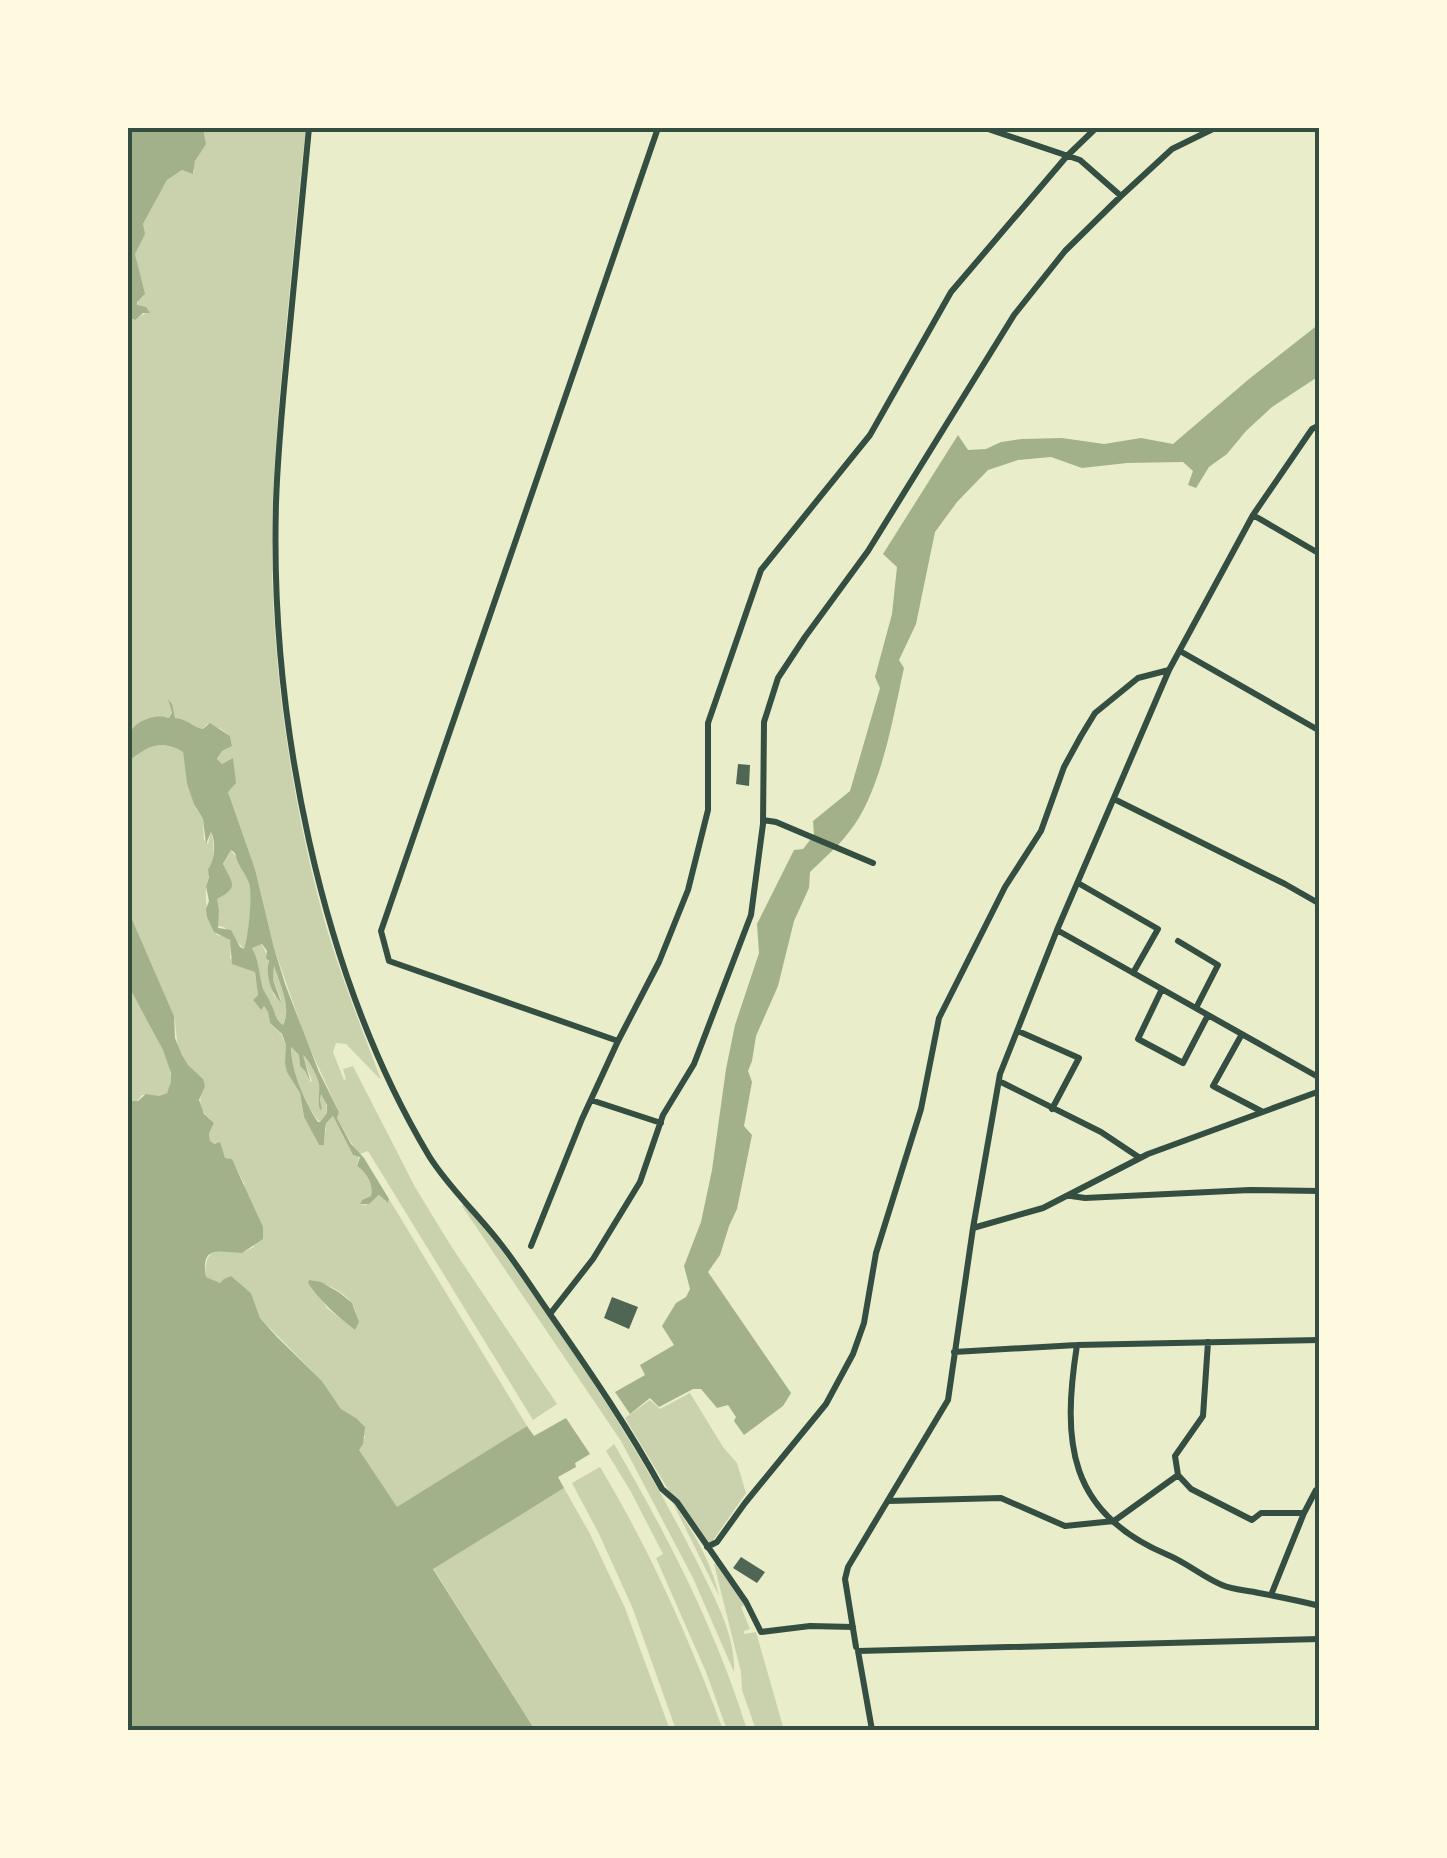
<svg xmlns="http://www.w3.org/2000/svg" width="1447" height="1858" font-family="'Alegreya Sans',sans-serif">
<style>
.green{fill:#cad2ad;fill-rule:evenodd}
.water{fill:#a3b18a;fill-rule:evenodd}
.building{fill:#4f6655}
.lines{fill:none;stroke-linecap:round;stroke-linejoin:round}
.minor{stroke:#344e41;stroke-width:6}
.neatline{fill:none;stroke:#344e41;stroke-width:4}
</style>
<rect width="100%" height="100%" fill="#e9edc9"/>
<path class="green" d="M203 128H306C298 198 292 268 285 338 278 413 271 489 272 565 274 677 291 792 319 901 335 962 359 1021 381 1080L346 1044 336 1043 333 1052 344 1080 346 1079 343 1069 353 1066 415 1187 451 1246 557 1404 533 1420 368 1151 360 1154 356 1151 337 1118 339 1112 306 1040 274 948 255 869 228 792 232 759 222 764 217 760 222 751 232 746 230 736 221 729 207 724 203 729C191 727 186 718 175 718L168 699 172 714 169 718C151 714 140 722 128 737V313L133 320 146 313 137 305 139 298 144 296 135 254 143 224 167 180 182 170 194 173V164L205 139Z
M158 744H170L183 752 187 784 197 810 203 819 204 840 208 844 211 832C215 842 214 860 210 872 209 878 206 881 206 888 205 903 208 922 217 935L228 937 231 944 230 958 242 967 255 972 258 995 253 1000 260 1009 264 1006 268 1012 270 1023 281 1034 286 1045 287 1067 300 1093 304 1117 319 1145 326 1130V1122L333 1116 353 1155 359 1156 357 1165C367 1173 374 1184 371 1196L362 1200 360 1204 366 1205 380 1195 386 1202H389V1199L527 1426 397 1508 358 1450 365 1437 356 1418 341 1409 322 1381 260 1318 251 1293 231 1276 221 1284 206 1277C205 1267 205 1252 220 1250 230 1249 228 1253 238 1253 244 1253 249 1249 254 1247L244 1183 232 1160 225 1158 220 1146 210 1141 209 1132 214 1123C191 1102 206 1103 198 1082 194 1071 186 1065 182 1055 175 1042 177 1030 174 1016L128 910V762L142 751ZM309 1281C326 1282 353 1295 356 1313 357 1318 356 1325 355 1330L327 1308Z
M231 850C237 859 248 874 250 886 254 900 248 927 247 943L244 949 224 927 217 926 219 910 216 902 228 874 223 865Z
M261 944C271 956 269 979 274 996L281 1000 273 980 274 966C280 984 292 1007 283 1025 275 1018 275 1013 271 1004 264 990 267 1004 263 989 258 974 259 961 252 948Z
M128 985C139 1007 170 1053 171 1077 172 1083 170 1086 167 1093L159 1096 142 1095C138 1101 135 1104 128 1101Z
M291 1047 299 1055 300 1066 305 1071 310 1083 312 1081 302 1054C309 1060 317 1074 319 1084 320 1093 317 1100 320 1110L322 1109 320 1100 321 1094 326 1100 327 1113 320 1122C306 1109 291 1068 291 1047Z
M464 1204C498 1243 527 1285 556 1327 607 1402 654 1477 695 1558 712 1593 736 1634 734 1672L693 1578 621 1441 462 1206Z
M690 1393 723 1447 737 1463 746 1493 712 1542 708 1543 680 1509 625 1418 650 1400 660 1409Z
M614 1444C667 1535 716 1629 747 1730H727L706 1672 656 1558 663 1554 630 1490 606 1451Z
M600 1467C650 1550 690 1640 723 1730H676L633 1609 599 1534 572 1483Z
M564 1488 590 1534 625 1608 670 1730H535L433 1568Z
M671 1499C692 1530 711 1560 719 1596Z
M716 1563 745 1605 741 1607 750 1629 744 1631V1634L756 1632 784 1730H756L742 1690 741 1672 714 1564Z"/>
<path class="water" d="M131 128H203L206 144 195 161 193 174 182 170 167 180 143 224 145 234 135 254 145 294 137 302V305L146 307 150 313H143L135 320 130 318 128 313V136Z
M1319 324V376L1272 407 1246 431 1227 454 1209 467 1196 488 1188 485 1193 471 1183 462 1127 463 1082 468 1051 457 1018 460 988 470 957 502 935 532 916 624 899 660 904 668C893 717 881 793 849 832 838 847 823 859 810 872L809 888 794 921 778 986 756 1036 752 1061 748 1071 752 1082 744 1126 752 1135 737 1209 729 1226 720 1255 708 1272 791 1393 783 1406 744 1435 734 1421 736 1417 728 1405 717 1408 701 1389H693L659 1407 650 1398 630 1414 615 1392 645 1375 640 1365 674 1345 662 1326 676 1303 686 1297 690 1289 684 1266 701 1222 712 1170 726 1069 735 1025 759 953 757 924 794 850 803 849 814 835 813 821 850 791 880 688 875 677 892 614 897 567 883 554 958 435 968 450 986 449 1001 442 1022 439 1062 438 1104 444 1141 438 1173 444 1249 379Z
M168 699 172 704 175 718C186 718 192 727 203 729L210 723 230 736 232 746 222 751 217 759 222 764 233 758 236 783 228 792 255 869 274 948 285 984 319 1072 339 1112 337 1118 351 1144 364 1158 389 1199 388 1203 379 1195 369 1204H360L362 1200 371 1196C374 1184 366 1172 357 1166L360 1157 353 1155 333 1116 326 1123C325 1131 324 1136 324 1145H319L304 1117 300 1093 287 1072 285 1063 286 1045 282 1034 270 1023 268 1012 264 1006 261 1010 253 1000 258 995 255 972 232 964 230 940 214 932 207 917 206 909 209 901 206 886 209 877 208 869C215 861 216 840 211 832L206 844 203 819 194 804 187 784 183 752C161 738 146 747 128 762 128 755 125 743 128 736 134 720 157 713 169 718L172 713ZM231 850 235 853C237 865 245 872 249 883 253 893 248 940 244 949L240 947 231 930 218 928 219 910 217 899C240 887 232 883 223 864ZM262 944 267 951 266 958 269 961C265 974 271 994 281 1002L273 980 274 966C280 984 292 1008 283 1025 274 1018 276 1013 271 1004 269 998 265 994 263 989 259 974 259 960 252 948ZM291 1047 299 1055 300 1066 305 1071 311 1084 303 1055C309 1060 317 1075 319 1084 320 1094 317 1100 320 1110L322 1109 320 1100 321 1094 327 1105V1113L320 1122H318C305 1103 291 1070 291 1047Z
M128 910 174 1016 175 1038 182 1055 188 1065 203 1079 205 1086 199 1100 204 1114 214 1123 209 1133 210 1141 215 1144 220 1142 225 1158 232 1159 263 1227V1239L242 1253C220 1252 200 1244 206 1277L220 1283 224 1279 231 1276 251 1293 260 1318 277 1337 322 1381 341 1409 356 1418 365 1427 363 1444 359 1450 397 1507 527 1426 534 1436 566 1418 590 1454 575 1463 576 1467 558 1477 564 1488 433 1569 535 1730H128V1101H138L146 1094 159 1096 167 1093 171 1082V1073L163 1050 128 985Z
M309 1280 321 1282 340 1293 352 1303 359 1322 355 1330C337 1316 321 1302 308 1283Z"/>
<path class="building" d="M738 764 750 765 749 786 736 784Z
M612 1297 638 1307 629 1329 604 1318Z
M741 1557 765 1572 757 1583 733 1568Z"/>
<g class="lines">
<path class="minor" d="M309 128C303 190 297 253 291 315 285 378 278 440 276 503 270 716 319 972 429 1156 449 1188 477 1213 500 1243 519 1267 535 1293 552 1317 591 1373 629 1429 662 1489L677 1502 746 1602 761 1632 810 1626 853 1627
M985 128 1080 160 1121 196
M1253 515 1320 554
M1180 651 1320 731
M1114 799 1285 884 1320 904
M763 820 776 822 873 863
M1078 883 1158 929 1133 973
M1057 930 1320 1078
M1178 941 1218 965 1196 1008
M1162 989 1138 1039 1183 1063 1208 1015
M1018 1031 1079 1058 1052 1109
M1242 1034 1213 1086 1261 1111
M618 1041 389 961 381 931 658 128
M1003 1083 1101 1132 1140 1158
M591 1100 661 1123
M1071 1196 1085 1198 1250 1190 1320 1191
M973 1228 1043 1208 1148 1154 1320 1091
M531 1246 582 1119 618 1041 659 962 688 890 708 810V723L761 570 870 435 951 292 1067 156 1096 128
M550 1314 593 1259 640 1182 663 1115 694 1064 751 915 763 824 764 722 778 678 805 637 868 551 1014 315 1065 251 1121 196 1172 149 1215 128
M1208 1342 1203 1416 1175 1456 1178 1475 1191 1489 1252 1520 1261 1513H1304
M1077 1345C1062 1441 1067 1513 1168 1555 1187 1563 1203 1577 1222 1585 1233 1590 1247 1590 1259 1593 1280 1597 1300 1601 1320 1606
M954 1352 1077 1345 1320 1340
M888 1501 1001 1498 1065 1526 1114 1521 1178 1475
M707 1547 717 1542 745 1503 826 1404 853 1354 864 1323 876 1253 921 1109 939 1018 1005 887 1041 831 1064 767 1081 736 1095 713 1138 678 1169 670
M1271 1595 1304 1513 1316 1490H1320
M856 1647 845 1579 848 1567 948 1400 973 1228 1000 1074 1057 930 1169 670 1253 515 1312 429 1320 425
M872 1730 858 1651 1320 1639"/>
</g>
<rect width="1447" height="1858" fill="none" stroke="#fefae0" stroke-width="260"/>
<rect x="130" y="130" width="1187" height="1598" class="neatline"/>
</svg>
